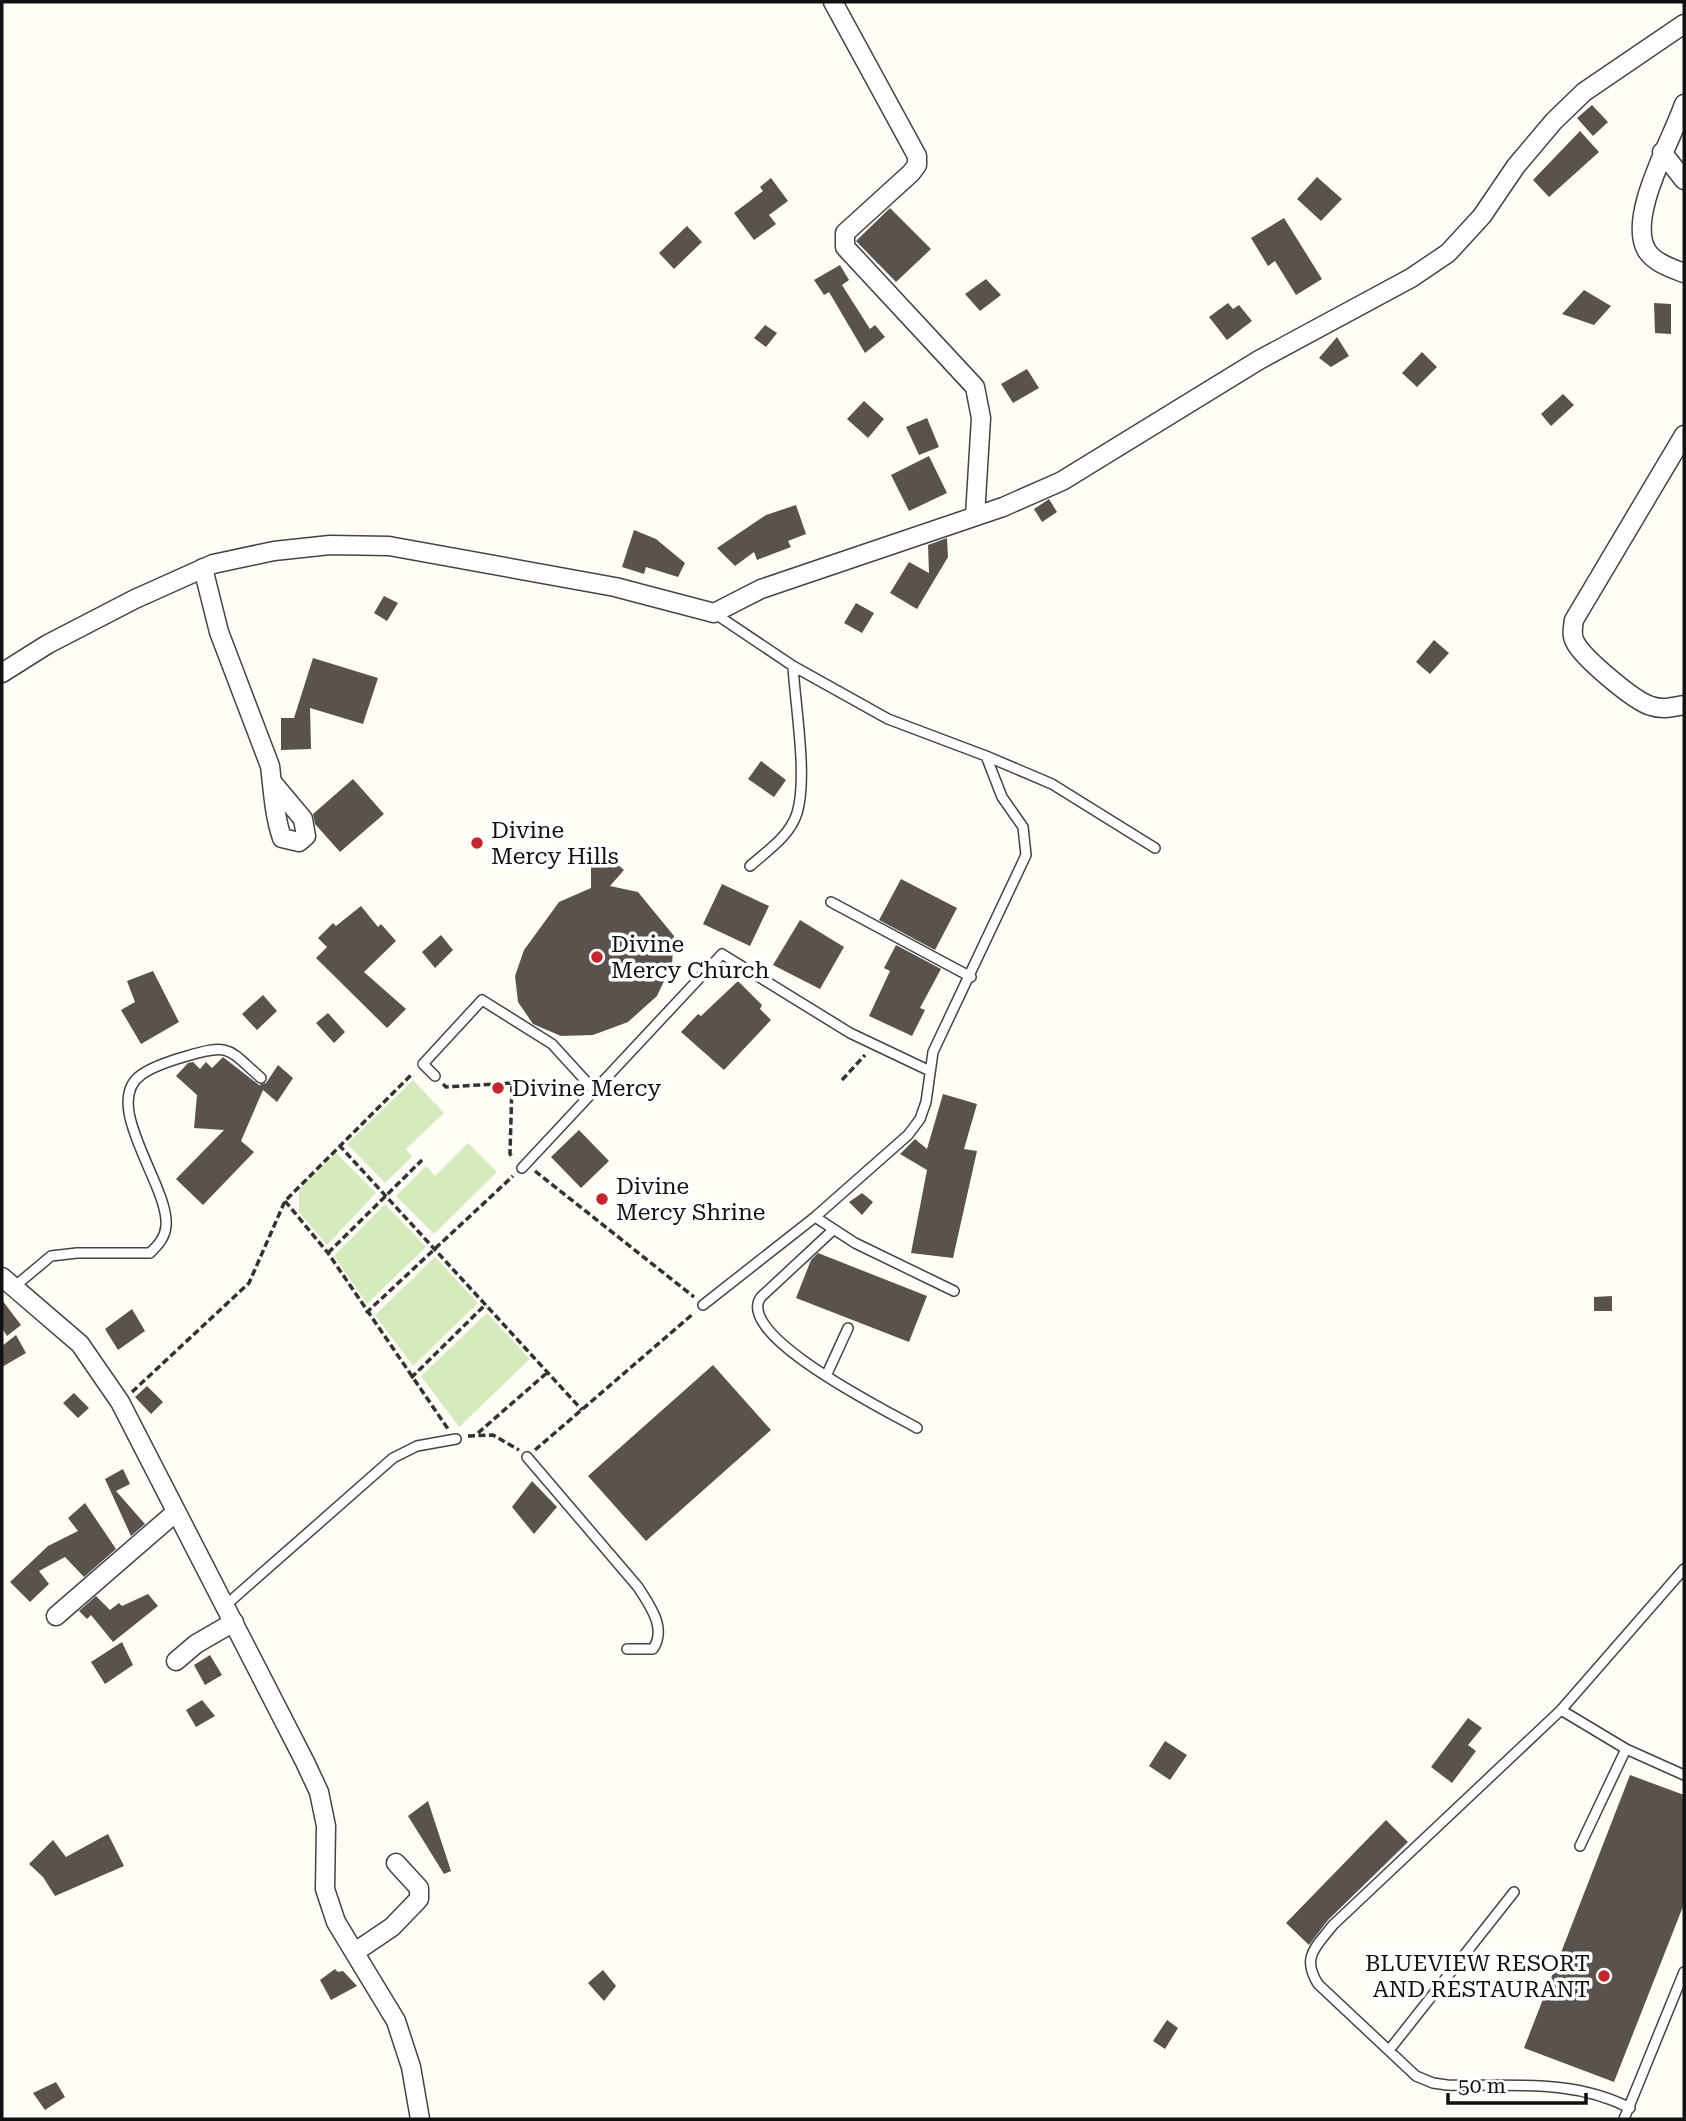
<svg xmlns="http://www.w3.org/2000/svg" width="1686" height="2121" font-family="'Roboto Serif',serif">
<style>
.green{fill:#d5ebbd}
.building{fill:#5a524d}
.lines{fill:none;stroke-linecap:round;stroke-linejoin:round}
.lane-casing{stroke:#444;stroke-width:12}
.street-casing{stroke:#444;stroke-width:21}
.path{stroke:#333;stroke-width:3.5;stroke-dasharray:7 3.5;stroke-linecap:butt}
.lane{stroke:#fff;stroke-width:9}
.street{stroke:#fff;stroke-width:18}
.poi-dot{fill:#c4262e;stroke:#fff;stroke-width:2.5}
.labels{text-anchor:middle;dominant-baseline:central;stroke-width:7;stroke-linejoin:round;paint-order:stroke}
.poi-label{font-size:23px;fill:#111;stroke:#fff;text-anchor:start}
</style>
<rect width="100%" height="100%" fill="#fffdf5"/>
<path class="green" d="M413 1080 444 1113 406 1149 412 1157 385 1183 347 1144Z
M468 1143 497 1172 434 1234 396 1196 426 1166 435 1176Z
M336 1153 376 1193 327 1245 299 1212V1190Z
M385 1204 426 1247 367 1304 334 1256Z
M435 1257 478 1303 413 1366 375 1315Z
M487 1313 530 1359 459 1427 421 1376Z"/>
<path class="building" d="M1592 105 1608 122 1593 136 1577 118Z
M1580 131 1599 152 1549 197 1533 180Z
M1317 177 1342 199 1321 221 1297 199Z
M771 178 788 201 769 215 776 224 754 240 734 213 763 191 760 187Z
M890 208 931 249 896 282 856 241Z
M1284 218 1322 279 1296 295 1275 261 1268 266 1251 238Z
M687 226 702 242 674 269 659 253Z
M840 265 849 280 842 285 870 329 875 325 885 337 865 353 829 292 824 295 814 280Z
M986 279 1001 295 980 311 965 294Z
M1584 290 1611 306 1594 325 1562 314Z
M1228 303 1233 309 1239 305 1252 321 1227 340 1209 317Z
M1654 303 1671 304V334L1655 333Z
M765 325 777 333 766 347 754 338Z
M1337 337 1349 356 1331 367 1319 358Z
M1422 352 1437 367 1417 387 1402 373Z
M1027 369 1039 388 1013 403 1001 384Z
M1563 394 1574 405 1551 426 1541 414Z
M864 401 884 419 868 438 847 419Z
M927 418 939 447 919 455 906 427Z
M929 456 947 493 909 511 891 475Z
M1049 499 1057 512 1042 522 1034 509Z
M796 505 806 534 788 541 791 547 757 560 754 552 735 566 717 548 766 515Z
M634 530 656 539 685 563 678 577 646 567 644 574 622 567Z
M947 538 948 557 917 609 890 593 909 562 929 573 928 545Z
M384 596 398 603 387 621 374 613Z
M856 603 874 613 862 633 844 623Z
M1434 640 1449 653 1430 674 1416 662Z
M313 658 378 678 363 724 310 708 311 749 281 750V718H294Z
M761 761 786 780 774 797 748 779Z
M353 779 384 814 340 852 315 824 313 814Z
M610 858 624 870 610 886 638 892 674 936 672 964 657 996 628 1022 593 1035 561 1036 533 1024 518 1002 515 976 524 950 559 902 591 888V865H603Z
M901 879 957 908 935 950 879 920Z
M722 884 769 906 750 946 703 924Z
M361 906 378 927 381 924 396 941 364 972 406 1009 387 1028 316 958 327 947 318 938 333 923 336 926Z
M800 920 844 947 820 989 773 965Z
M441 935 453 950 435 968 422 952Z
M896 945 941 969 920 1008 925 1010 912 1036 869 1016 890 971 884 968Z
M153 971 179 1022 141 1044 121 1010 135 1002 127 981Z
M738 981 762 1005 760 1009 771 1020 724 1070 681 1032 698 1014 701 1016Z
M263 995 277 1011 257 1030 242 1014Z
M328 1013 345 1032 334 1043 316 1023Z
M223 1057 259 1085 266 1083 278 1065 293 1078 277 1102 263 1090 241 1141 254 1152 203 1205 176 1179 224 1130 194 1128 197 1095 176 1076 188 1063 193 1062 200 1069 206 1062 212 1068Z
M943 1094 977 1104 964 1149 977 1151 953 1258 911 1253 927 1170 900 1154 915 1139 927 1149Z
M579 1130 609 1161 581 1188 551 1157Z
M862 1193 873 1202 862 1215 849 1202Z
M818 1253 927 1296 909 1342 796 1298 811 1260Z
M1612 1296V1311H1594V1297Z
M2 1300 21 1325 7 1336 2 1328Z
M132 1309 145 1331 118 1350 105 1329Z
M16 1335 26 1353 2 1367V1346Z
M713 1365 771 1430 646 1541 588 1476Z
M147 1386 163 1402 151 1414 135 1397Z
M74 1393 89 1408 78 1418 63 1403Z
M123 1469 130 1484 116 1491 145 1524 131 1536 105 1479Z
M532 1481 557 1507 534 1534 512 1507Z
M85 1503 116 1549 84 1577 65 1557 39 1571 49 1584 30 1602 10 1582 48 1546 78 1531 68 1518Z
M148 1594 158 1606 113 1642 91 1615 87 1619 79 1611 96 1596 110 1610 119 1603 122 1606Z
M122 1642 133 1665 105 1684 91 1662Z
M210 1655 222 1675 205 1685 194 1665Z
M202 1700 215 1716 196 1727 186 1710Z
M1468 1718 1482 1728 1468 1745 1476 1751 1452 1783 1431 1767Z
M1165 1741 1187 1755 1170 1780 1149 1766Z
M1630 1775 1684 1795V1904L1614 2082 1524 2048Z
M428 1801 451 1871 444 1874 408 1816Z
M1386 1820 1408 1842 1328 1920 1309 1945 1286 1923Z
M108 1834 124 1866 55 1896 43 1877 29 1864 53 1840 66 1857Z
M335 1969 338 1972 343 1971 357 1986 331 2000 320 1980Z
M603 1970 616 1986 604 2001 588 1983Z
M1167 2020 1178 2028 1165 2049 1153 2041Z
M56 2082 65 2097 45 2110 33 2093Z"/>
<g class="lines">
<defs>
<path id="lane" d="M986 756 1052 784 1155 848
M750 866C767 851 790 836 797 813 808 778 795 704 793 666
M831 902 971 977
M435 1076 423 1064 482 1000 552 1044 594 1090
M522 1168 722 954 850 1033 930 1071
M815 1217 855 1243 954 1291
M832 1231 761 1297C733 1335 889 1412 917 1428
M14 1287 51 1256 77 1253H150C158 1245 165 1238 166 1226 170 1187 100 1104 141 1075 153 1066 173 1060 187 1056 231 1043 228 1049 261 1078
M703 1305 815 1217 908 1135 920 1119 926 1102 933 1052 1026 855 1023 827 1002 797 986 756 888 719 793 666 714 613
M826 1376 848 1328
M527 1457 638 1587C650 1606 667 1628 653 1649H627
M226 1605 393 1458 417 1446 456 1439
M1561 1710 1626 1749 1684 1775
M1580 1846 1626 1749
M1390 2049 1514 1892
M1630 2108C1572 2078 1510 2087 1447 2085L1433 2083 1416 2076 1318 1984C1301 1957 1316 1947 1333 1925L1561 1710 1684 1569
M1624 2119 1684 1972"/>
<path id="street" d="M833 2 917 156V165L911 173 845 233V247L975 387 981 418 975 516
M1684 104C1673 138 1626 217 1647 251 1655 263 1671 268 1684 273
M1662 152 1684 180
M1684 435 1574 620C1573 627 1571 635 1575 642 1583 658 1634 701 1651 706 1663 710 1673 707 1684 705
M203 568 219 632 270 766C273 790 274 815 282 838L299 842 306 836 303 819 272 782
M2 673 48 644 135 599 213 564 274 551 330 545 389 546 615 587 714 613 761 589 1003 507 1062 481 1259 360 1411 278 1448 253 1482 216 1516 166 1554 121 1584 92 1684 24
M2 1277 80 1344 120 1402 305 1762 319 1792 326 1826 325 1889 336 1922 396 2021 411 2067 420 2119
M56 1616 176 1512
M176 1661 196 1644 234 1622
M355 1952 392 1927 419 1899V1888L396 1863"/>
</defs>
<use href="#lane" class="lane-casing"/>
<use href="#street" class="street-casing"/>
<path class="path" d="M842 1080 865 1055
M443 1084 446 1087 512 1083 510 1154 513 1158
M339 1145 582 1410
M535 1171 694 1297
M285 1201 328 1253 448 1429
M328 1253 422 1160
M366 1313 513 1176
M411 1378 486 1304
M132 1392 249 1283 285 1201 413 1073
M478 1433 549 1371
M468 1436 493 1435 519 1450
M535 1450 694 1313"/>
<use href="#lane" class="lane"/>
<use href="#street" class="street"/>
</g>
<g class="poi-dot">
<circle cx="477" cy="843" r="7"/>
<circle cx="597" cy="957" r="7"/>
<circle cx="498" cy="1088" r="7"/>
<circle cx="602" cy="1199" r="7"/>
<circle cx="1604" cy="1976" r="7"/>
</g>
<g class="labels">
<g class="poi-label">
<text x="491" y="830">Divine<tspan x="491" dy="26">Mercy Hills</tspan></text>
<text x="611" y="944">Divine<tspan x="611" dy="26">Mercy Church</tspan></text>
<text x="512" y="1088">Divine Mercy</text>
<text x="616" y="1186">Divine<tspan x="616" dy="26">Mercy Shrine</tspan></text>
<text x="1590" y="1963" text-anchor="end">BLUEVIEW RESORT<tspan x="1590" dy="26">AND RESTAURANT</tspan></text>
</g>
</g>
<rect width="1686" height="2121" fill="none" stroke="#111111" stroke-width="7"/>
<path d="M1448 2093v10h138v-10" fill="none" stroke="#111111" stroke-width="3.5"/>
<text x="1458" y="2093" font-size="21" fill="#111111" stroke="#ffffff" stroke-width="5" paint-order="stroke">50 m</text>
</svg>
